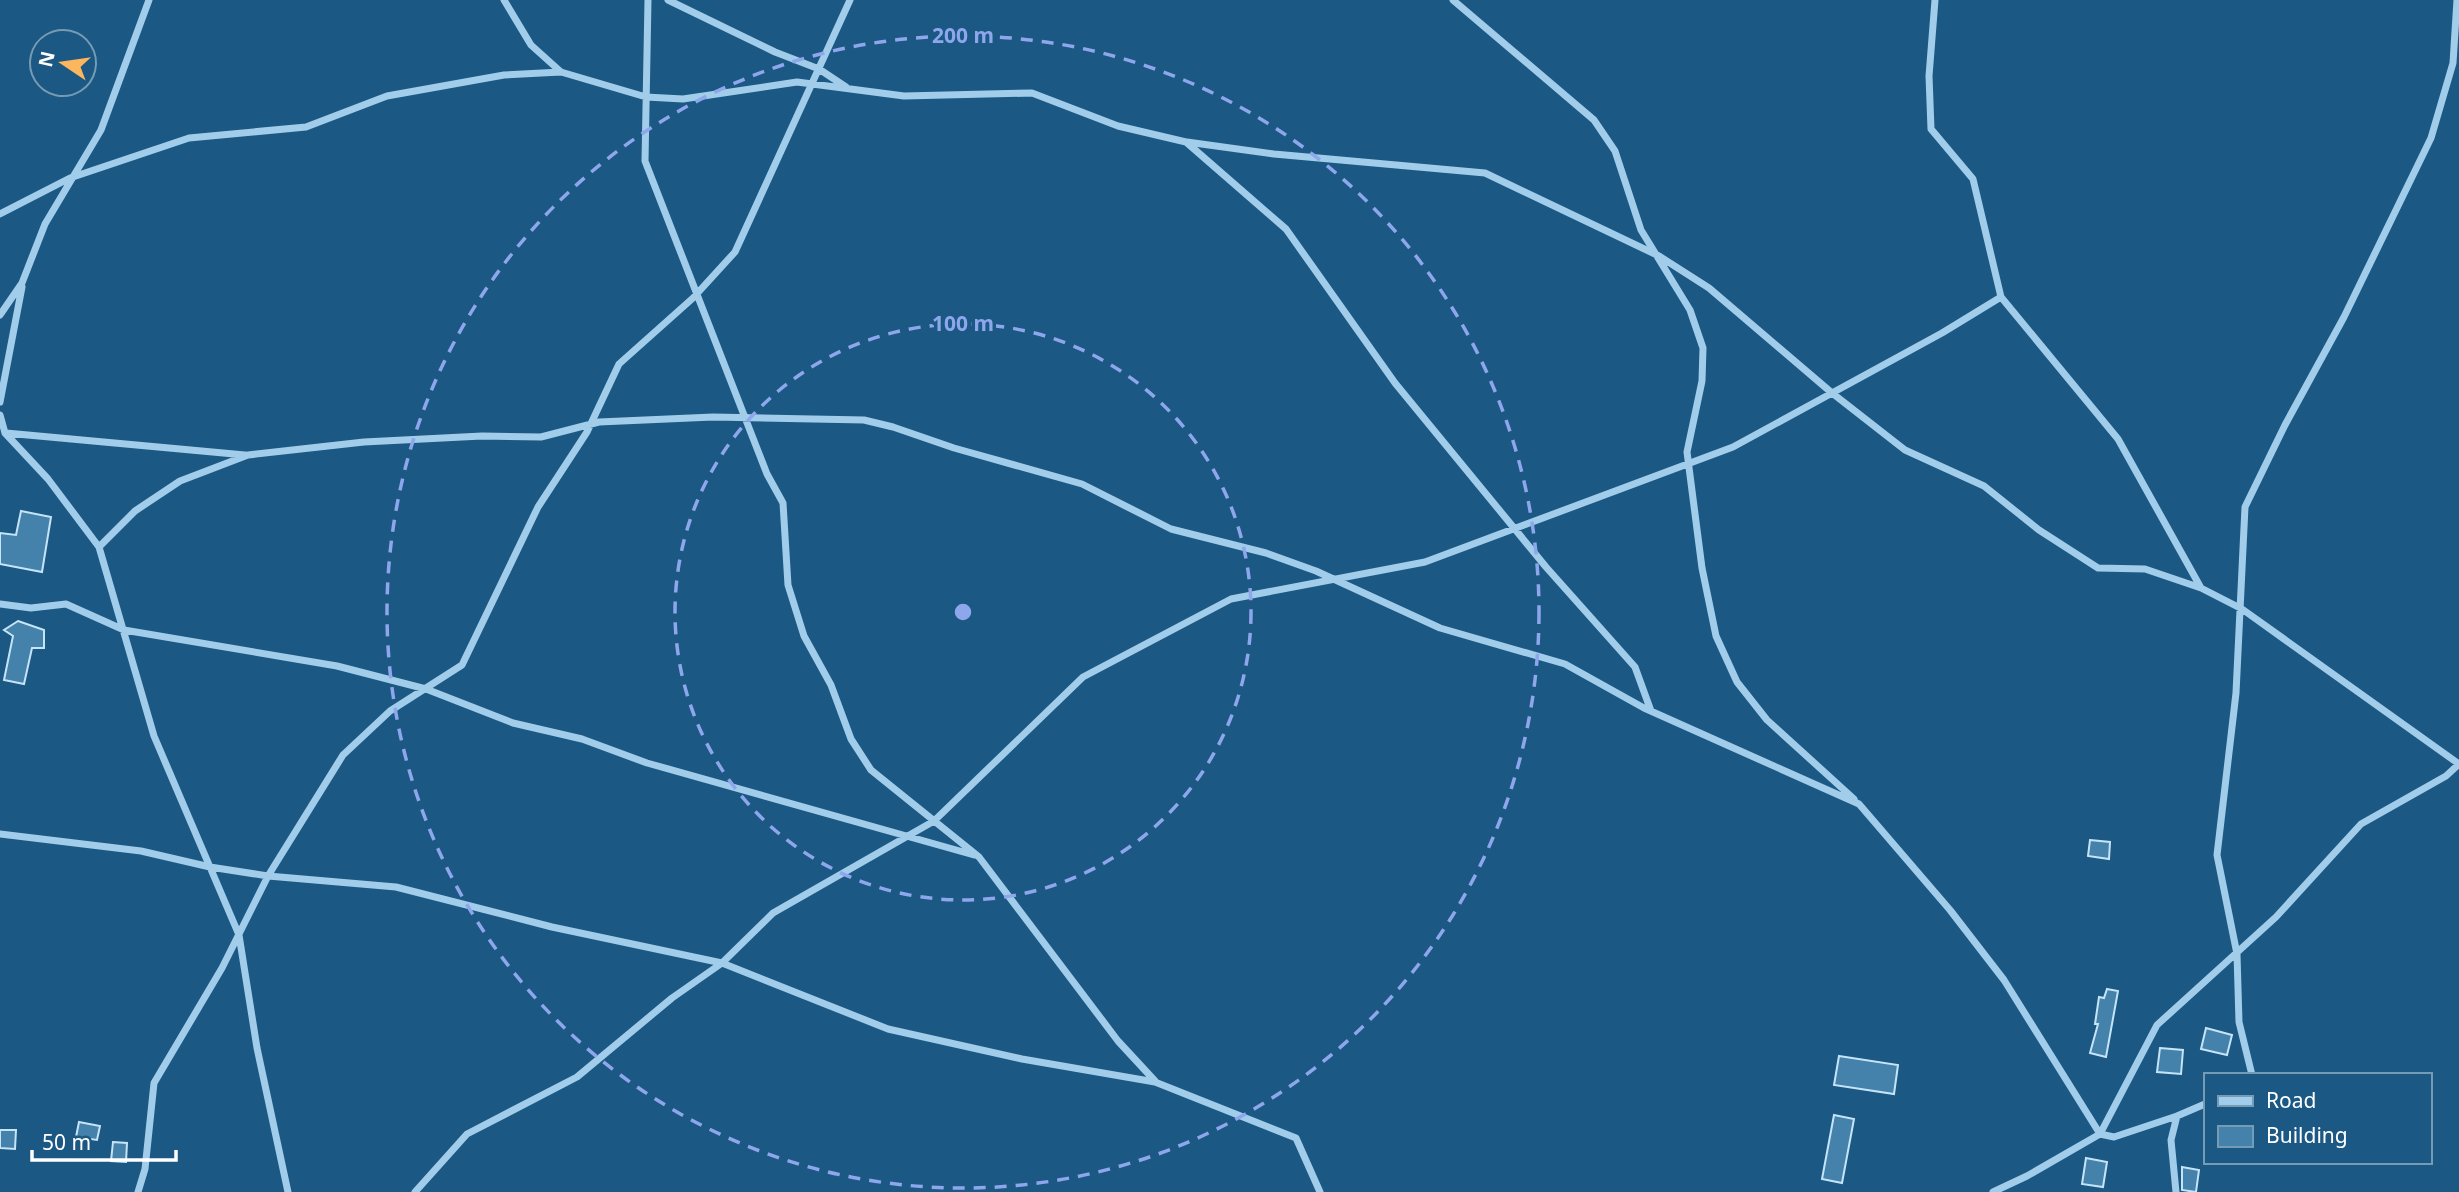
<svg xmlns="http://www.w3.org/2000/svg" width="2459" height="1192" font-family="'Noto Sans',sans-serif">
<style>
.building{fill:#4482ac;stroke:#c5e4f8;stroke-width:2}
.lines{fill:none;stroke-linecap:round;stroke-linejoin:round}
.minor{stroke:#a1cdeb;stroke-width:7}
.ring{fill:none;stroke:#8ea6ec;stroke-width:3.5;stroke-dasharray:12 9}
.centre{fill:#8ea6ec;stroke:#1b5883;stroke-width:3.5}
.ring-label{font-size:21px;text-anchor:middle;font-weight:bold;fill:#8ea6ec;stroke:#1b5883;stroke-width:7;stroke-linejoin:round;paint-order:stroke}
</style>
<rect width="100%" height="100%" fill="#1b5883"/>
<path class="building" d="M21 511 51 517 42 572 0 564V533L16 535Z
M18 621 44 630V648H32L24 684 4 680 13 636 4 630Z
M2090 840 2110 842 2109 859 2088 856Z
M2107 989 2118 991 2106 1057 2090 1053 2098 1024H2095L2099 997 2104 998Z
M2206 1028 2232 1035 2227 1055 2201 1049Z
M2160 1048 2183 1050 2181 1074 2157 1072Z
M1839 1056 1898 1065 1894 1094 1834 1085Z
M1834 1115 1854 1119 1842 1183 1822 1179Z
M79 1122 100 1126 97 1140 76 1137Z
M0 1130H16L15 1149 0 1148Z
M113 1142 127 1143 126 1162 111 1161Z
M2086 1158 2107 1162 2103 1187 2082 1184Z
M2182 1167 2199 1170 2196 1192 2182 1190Z"/>
<g class="lines">
<path class="minor" d="M504 0 531 45 561 72 646 97 683 99 797 82 904 96 1032 93 1118 126 1186 142 1286 229 1395 383 1546 567 1635 667 1651 711
M648 0 645 161 767 474 783 503 788 585 804 636 831 685 851 739 871 770 979 857 1118 1041 1155 1081
M668 0 775 52 819 69 846 87
M1453 0 1594 120 1615 151 1641 230 1690 310 1703 348 1702 381 1687 452 1702 568 1716 636 1737 682 1767 720 1854 799
M1187 142 1274 154 1485 173 1659 256 1709 288 1832 393 1905 450 1984 486 2039 530 2098 568 2145 569 2201 588
M0 214 70 178 189 138 306 127 387 96 504 75 561 72
M2001 297 2118 439 2201 588 2242 609 2459 764
M0 315 22 283 45 224 101 130 149 0
M0 402 22 287
M0 415 5 433 48 479 99 547 154 736 239 935 257 1048 288 1192
M6 433 245 455
M99 547 135 511 180 481 248 455 364 442 482 436 541 437 599 422 713 417 864 420 893 427 954 448 1082 484 1171 529 1266 553 1316 571 1440 628 1565 664 1644 708 1859 804 1950 910 2004 980 2100 1134 2114 1137 2177 1116
M0 604 31 608 66 604 124 630 337 666 426 689 513 723 582 739 647 763 974 855
M0 834 141 851 210 867 268 876 396 887 552 927 722 963 888 1029 1022 1059 1155 1082 1296 1138 1320 1192
M2252 1075 2239 1022 2237 954 2217 855 2236 693 2245 507 2285 425 2344 317 2431 138 2453 63 2457 0
M138 1192 145 1169 154 1083 222 968 268 876 343 755 390 711 462 665 538 507 587 432 619 364 693 298 735 252 850 0
M415 1192 467 1134 577 1077 672 998 722 963 773 913 934 821 1083 677 1231 599 1425 562 1733 447 1942 333 2001 297 1973 179 1931 129 1929 76 1935 0
M1993 1192 2027 1176 2100 1134 2157 1025 2276 917 2361 824 2446 776 2459 764
M2176 1192 2171 1140 2177 1116 2205 1104"/>
</g>
<g class="ring">
<circle cx="963" cy="612" r="288"/>
<circle cx="963" cy="612" r="576"/>
</g>
<circle cx="963" cy="612" r="10" class="centre"/>
<g class="ring-label">
<text x="963" y="43">200 m</text>
<text x="963" y="331">100 m</text>
</g>
<rect x="2204" y="1073" width="228" height="91" fill="#1b5883" stroke="#769bb5" stroke-width="2"/>
<rect x="2218" y="1096" width="35" height="10" fill="#a1cdeb" stroke="#769bb5" stroke-width="2"/>
<text x="2266" y="1108" font-size="21" fill="#ffffff">Road</text>
<rect x="2218" y="1126" width="35" height="21" fill="#4482ac" stroke="#769bb5" stroke-width="2"/>
<text x="2266" y="1143" font-size="21" fill="#ffffff">Building</text>
<g transform="translate(63 63) rotate(283)"><circle r="33" fill="#1b5883" stroke="#769bb5" stroke-width="2"/>
<path d="M0-5L12 26L0 18L-12 26Z" fill="#fcb65d"/>
<text y="-10" font-size="19" font-weight="bold" text-anchor="middle" fill="#ffffff">N</text>
</g>
<path d="M32 1150v10h144v-10" fill="none" stroke="#ffffff" stroke-width="3.5"/>
<text x="42" y="1150" font-size="21" fill="#ffffff" stroke="#1b5883" stroke-width="5" paint-order="stroke">50 m</text>
</svg>
